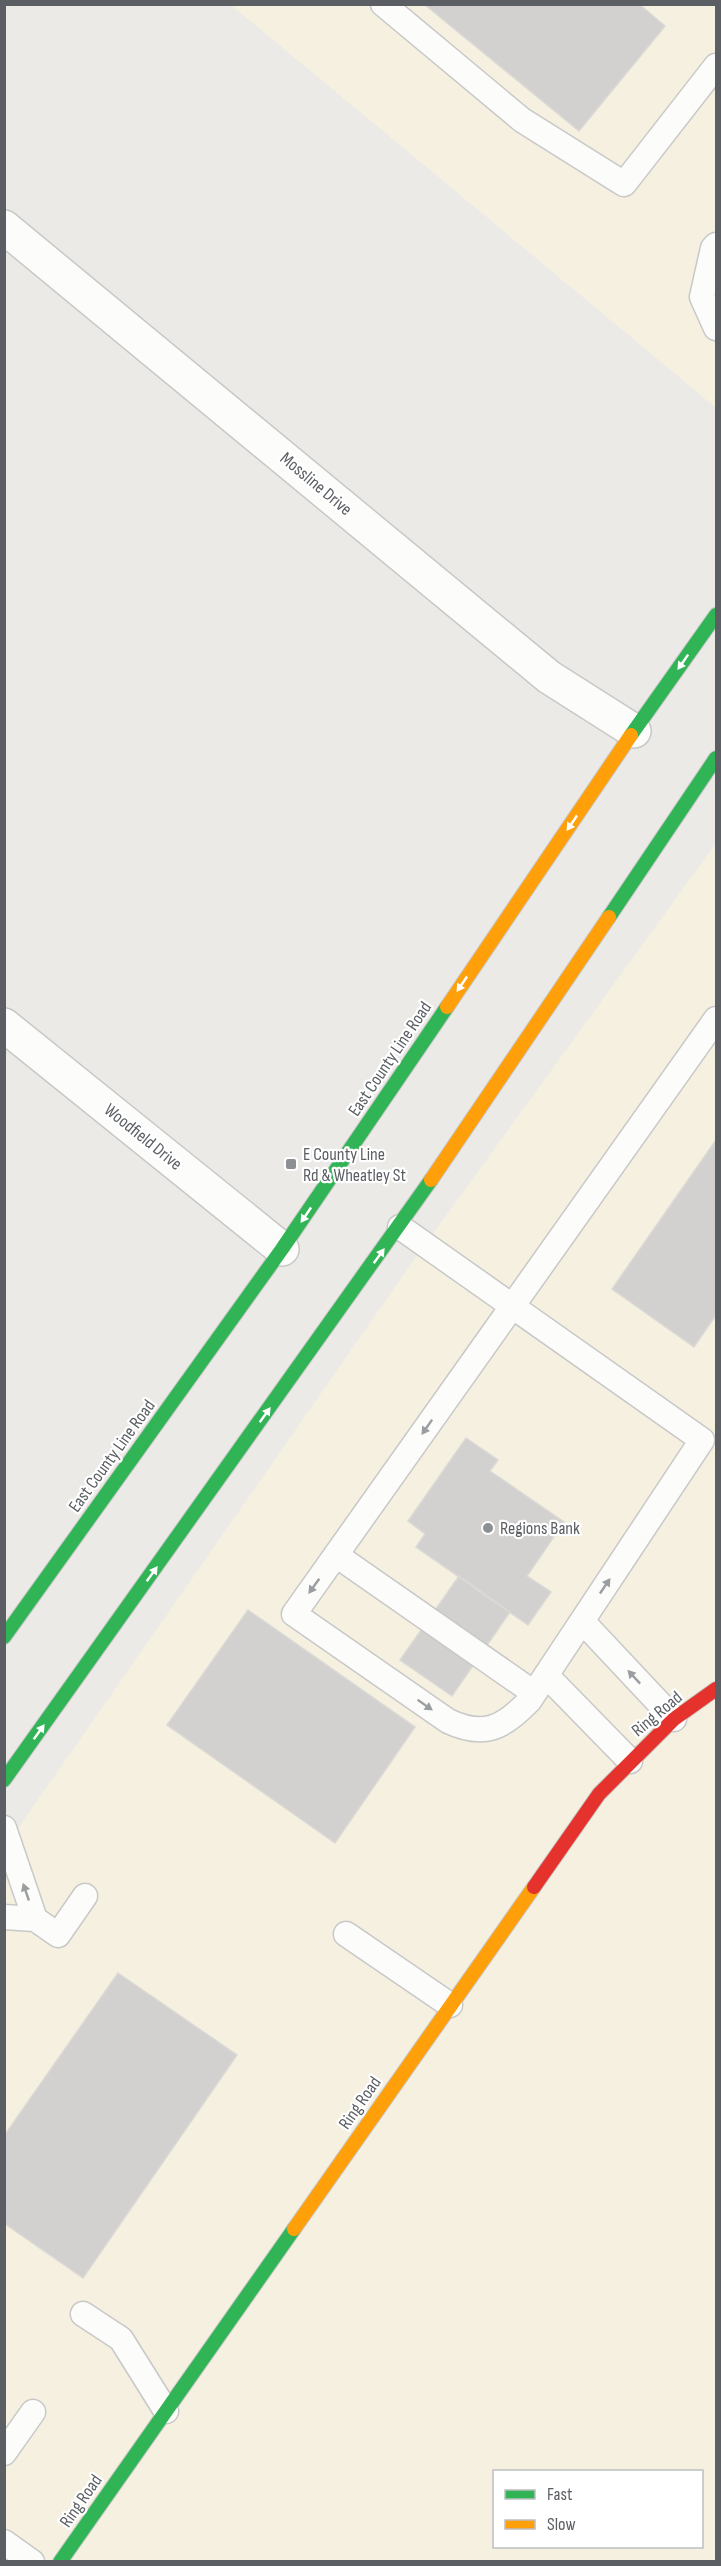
<svg xmlns="http://www.w3.org/2000/svg" width="721" height="2566" font-family="'Sofia Sans Condensed',sans-serif">
<style>
.commercial{fill:#f5f0df;fill-rule:evenodd}
.building{fill:#d2d1cf;stroke:#dad9d5;stroke-width:1.5}
.lines{fill:none;stroke-linecap:round;stroke-linejoin:round}
.lane-casing{stroke:#c8c8c8;stroke-width:27}
.street-casing{stroke:#c8c8c8;stroke-width:36}
.fast-casing{stroke:#c8c8c8;stroke-width:16}
.slow-casing{stroke:#c8c8c8;stroke-width:16}
.jam-casing{stroke:#c8c8c8;stroke-width:16}
.lane{stroke:#fcfcfb;stroke-width:24}
.street{stroke:#fcfcfb;stroke-width:33}
.fast{stroke:#30b455;stroke-width:14}
.slow{stroke:#ff9f0a;stroke-width:14}
.jam{stroke:#e5322d;stroke-width:14}
.oneway{fill:#fff}
.oneway2{fill:#9b9ea0}
.poi-dot{fill:#8d9092;stroke:#fff;stroke-width:2}
.labels{text-anchor:middle;dominant-baseline:central;stroke-width:4.5;stroke-linejoin:round;paint-order:stroke}
.street-label{font-size:18px;fill:#5b5f64;stroke:#fff}
.poi-label{font-size:18px;fill:#5b5f64;stroke:#fff;text-anchor:start}
</style>
<rect width="100%" height="100%" fill="#ebeae6"/>
<path class="commercial" d="M231 5H716V408L643 347Z
M716 843V2561L5 2562V1847L411 1264ZM494 2472H702V2546H494Z"/>
<path class="building" d="M424 4H639L665 26 579 131Z
M716 1140V1315L694 1347 612 1289Z
M466 1438 498 1460 490 1471 564 1522 527 1576 551 1592 528 1625 416 1547 425 1534 408 1521Z
M459 1576 510 1612 452 1696 400 1660Z
M248 1610 415 1727 335 1843 167 1725Z
M118 1973 237 2055 83 2278 4 2223V2136Z"/>
<g class="lines">
<defs>
<path id="lane" d="M383 4 522 120 624 184 716 66
M716 245 713 248 702 297 716 328
M400 1227 702 1440 529 1701C503 1728 484 1738 448 1721L294 1614 716 1019
M336 1555 534 1693
M582 1621 674 1719
M546 1675 630 1761
M4 1828 35 1919 4 1917
M35 1919 58 1935 85 1896
M346 1934 450 2005
M83 2314 121 2339 166 2411
M4 2453 33 2412
M4 2542 32 2562"/>
<path id="street" d="M4 227 549 677 634 731
M4 1025 282 1249"/>
<path id="fast" d="M631 735 716 615
M609 917 716 758
M4 1637 282 1249 447 1007
M4 1780 431 1180
M60 2562 294 2229"/>
<path id="slow" d="M447 1007 631 735
M431 1180 609 917
M294 2229 534 1887"/>
<path id="jam" d="M534 1887 599 1794 674 1719 716 1689"/>
</defs>
<use href="#lane" class="lane-casing"/>
<use href="#street" class="street-casing"/>
<use href="#fast" class="fast-casing"/>
<use href="#slow" class="slow-casing"/>
<use href="#jam" class="jam-casing"/>
<use href="#lane" class="lane"/>
<use href="#street" class="street"/>
<use href="#fast" class="fast"/>
<use href="#slow" class="slow"/>
<use href="#jam" class="jam"/>
</g>
<defs><path id="oneway-solid" d="M-6-.8H1V-3.2L6.5 0L1 3.2V.8H-6Z" transform="scale(1.5)"/></defs>
<g class="oneway">
<use href="#oneway-solid" transform="translate(683 662) rotate(125)"/>
<use href="#oneway-solid" transform="translate(572 823) rotate(124)"/>
<use href="#oneway-solid" transform="translate(462 984) rotate(124)"/>
<use href="#oneway-solid" transform="translate(306 1215) rotate(124)"/>
<use href="#oneway-solid" transform="translate(379 1256) rotate(-54)"/>
<use href="#oneway-solid" transform="translate(265 1415) rotate(-54)"/>
<use href="#oneway-solid" transform="translate(152 1574) rotate(-54)"/>
<use href="#oneway-solid" transform="translate(39 1732) rotate(-54)"/>
</g>
<g class="oneway2">
<use href="#oneway-solid" transform="translate(427 1427) rotate(125)"/>
<use href="#oneway-solid" transform="translate(314 1586) rotate(126)"/>
<use href="#oneway-solid" transform="translate(605 1586) rotate(-56)"/>
<use href="#oneway-solid" transform="translate(634 1677) rotate(-133)"/>
<use href="#oneway-solid" transform="translate(425 1705) rotate(35)"/>
<use href="#oneway-solid" transform="translate(26 1892) rotate(-109)"/>
</g>
<g class="poi-dot">
<rect x="285" y="1158" width="12" height="12" rx="3"/>
<circle cx="488" cy="1528" r="6"/>
</g>
<g class="labels">
<g class="street-label">
<text transform="translate(316 484) rotate(40)">Mossline Drive</text>
<text transform="translate(390 1059) rotate(-56)">East County Line Road</text>
<text transform="translate(143 1137) rotate(39)">Woodfield Drive</text>
<text transform="translate(112 1456) rotate(-54)">East County Line Road</text>
<text transform="translate(657 1714) rotate(-40)">Ring Road</text>
<text transform="translate(360 2103) rotate(-55)">Ring Road</text>
<text transform="translate(81 2501) rotate(-55)">Ring Road</text>
</g>
<g class="poi-label">
<text x="303" y="1154">E County Line<tspan x="303" dy="21">Rd &amp; Wheatley St</tspan></text>
<text x="500" y="1528">Regions Bank</text>
</g>
</g>
<rect width="721" height="2566" fill="none" stroke="#5b5f64" stroke-width="12"/>
<rect x="493" y="2470" width="210" height="78" fill="#ffffff" stroke="#bdbfc1" stroke-width="1.5"/>
<rect x="505" y="2490" width="30" height="9" fill="#30b455" stroke="#bdbfc1" stroke-width="1.5"/>
<text x="547" y="2500" font-size="18" fill="#5b5f64">Fast</text>
<rect x="505" y="2520" width="30" height="9" fill="#ff9f0a" stroke="#bdbfc1" stroke-width="1.5"/>
<text x="547" y="2530" font-size="18" fill="#5b5f64">Slow</text>
</svg>
